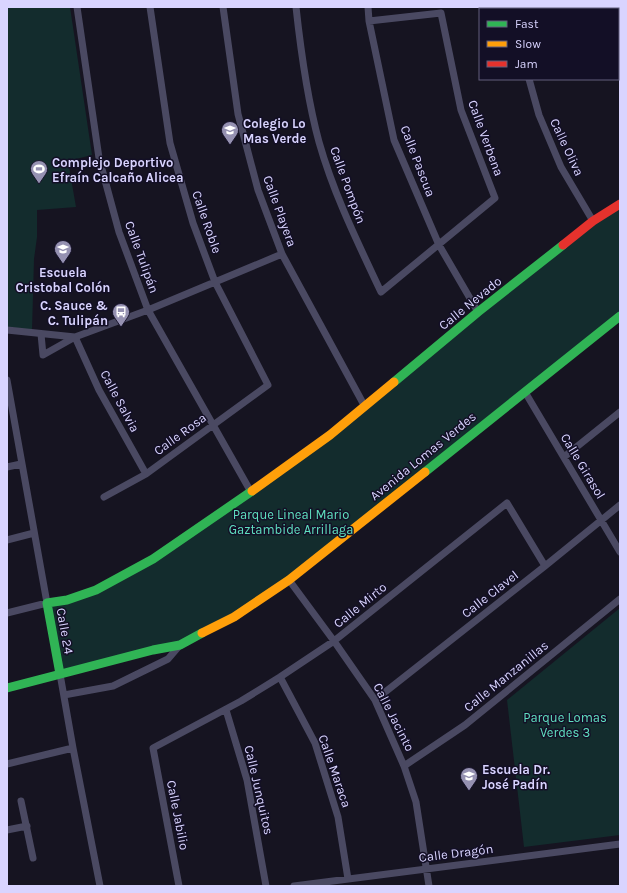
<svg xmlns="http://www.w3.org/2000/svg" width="627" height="893" font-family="Karla,sans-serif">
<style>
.green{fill:#132c2d}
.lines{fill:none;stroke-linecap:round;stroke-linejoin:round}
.street{stroke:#4a4962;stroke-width:7}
.fast{stroke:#30b455;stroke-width:9}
.slow{stroke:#ff9f0a;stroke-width:9}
.jam{stroke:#e5322d;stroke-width:9}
.labels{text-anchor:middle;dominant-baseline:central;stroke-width:3;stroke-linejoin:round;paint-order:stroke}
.poi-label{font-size:13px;font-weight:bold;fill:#d9d4ff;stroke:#130f26;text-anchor:start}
.street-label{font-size:13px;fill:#d9d4ff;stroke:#130f26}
.park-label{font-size:13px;fill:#5fe0c0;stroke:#130f26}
</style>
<rect width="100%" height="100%" fill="#161421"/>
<path class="green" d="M7 7H70L92 155 68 161 76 207 37 210V237L34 259 32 330 7 327Z
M620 204V316L289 580 180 645 60 674 47 603 96 590 251 492Z
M620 608V835L524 847 507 700Z"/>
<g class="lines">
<path class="street" d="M77 7 99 158 119 232 148 310 251 492
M223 7 238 114 258 190 282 254 364 405
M296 7C301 53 307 98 319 142 334 195 358 243 381 292L495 198 461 110 441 13 369 21
M368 7 369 21 394 140 439 245 478 312
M515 7V9
M529 79 539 115 561 167 593 221
M7 330 75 337
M41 334 43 355 75 337 148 310 282 254
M75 337 99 390 146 474
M7 380 47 603 7 613
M525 392 620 552
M564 457 620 412
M7 467 21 464
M104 497 146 474 268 385 215 282 193 223 170 143 150 7
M7 540 34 533
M289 580 334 641 375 700 404 766 416 802 429 886
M60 674 73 748 100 886
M280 677 315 743 338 817 348 879
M64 695 113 686 168 659 180 645
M375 700 545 566 620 505
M226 710 247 780 266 886
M7 764 73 748
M404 766 465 725 620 599
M21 801 33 858
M7 830 27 826
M179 886 153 748 241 701 280 677 334 641 507 503 545 566
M294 886 620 844"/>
<path class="fast" d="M394 382 478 312 563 245
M425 472 620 316
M60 674 47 603 67 600 96 590 153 559 252 491
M7 688 153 650 180 645 202 633"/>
<path class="slow" d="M252 491 330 435 394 382
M202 633 234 617 289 580 425 472"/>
<path class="jam" d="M563 245 593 221 620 204"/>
</g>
<defs>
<symbol id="school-pin" viewBox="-11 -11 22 30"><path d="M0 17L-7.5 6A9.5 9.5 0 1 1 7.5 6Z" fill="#9591b1" stroke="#130f26"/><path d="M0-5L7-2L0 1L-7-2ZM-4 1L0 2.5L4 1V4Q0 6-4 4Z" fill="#fff"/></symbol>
<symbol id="stadium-pin" viewBox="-11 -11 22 30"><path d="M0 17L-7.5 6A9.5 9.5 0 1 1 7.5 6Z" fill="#9591b1" stroke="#130f26"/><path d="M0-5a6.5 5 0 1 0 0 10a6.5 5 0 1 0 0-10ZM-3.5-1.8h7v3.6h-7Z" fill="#fff"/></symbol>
<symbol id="bus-pin" viewBox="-11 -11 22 30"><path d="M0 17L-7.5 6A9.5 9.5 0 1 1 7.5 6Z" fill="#9591b1" stroke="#130f26"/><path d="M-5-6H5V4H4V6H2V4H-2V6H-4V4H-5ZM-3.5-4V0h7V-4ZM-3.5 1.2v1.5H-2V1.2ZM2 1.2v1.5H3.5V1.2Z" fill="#fff"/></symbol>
</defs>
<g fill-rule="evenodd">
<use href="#school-pin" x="220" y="120" width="20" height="27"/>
<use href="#stadium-pin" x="29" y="159" width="20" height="27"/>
<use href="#school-pin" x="53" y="239" width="20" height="27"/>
<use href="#bus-pin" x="111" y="302" width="20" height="27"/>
<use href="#school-pin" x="459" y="766" width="20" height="27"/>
</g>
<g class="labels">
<g class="poi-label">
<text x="243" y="123">Colegio Lo<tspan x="243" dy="15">Mas Verde</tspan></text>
<text x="52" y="162">Complejo Deportivo<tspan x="52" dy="15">Efraín Calcaño Alicea</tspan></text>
<text x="63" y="272" text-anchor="middle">Escuela<tspan x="63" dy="15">Cristobal Colón</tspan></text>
<text x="108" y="305" text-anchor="end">C. Sauce &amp;<tspan x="108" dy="15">C. Tulipán</tspan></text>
<text x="482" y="769">Escuela Dr.<tspan x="482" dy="15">José Padín</tspan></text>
</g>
<g class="street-label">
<text transform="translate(486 138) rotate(70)">Calle Verbena</text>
<text transform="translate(567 147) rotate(65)">Calle Oliva</text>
<text transform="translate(418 161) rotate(69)">Calle Pascua</text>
<text transform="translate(348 185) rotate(70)">Calle Pompón</text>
<text transform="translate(280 211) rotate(70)">Calle Playera</text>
<text transform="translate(207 222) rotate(71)">Calle Roble</text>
<text transform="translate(142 257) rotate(70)">Calle Tulipán</text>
<text transform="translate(470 303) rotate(-39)">Calle Nevado</text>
<text transform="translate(120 401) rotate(62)">Calle Salvia</text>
<text transform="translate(180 434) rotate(-36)">Calle Rosa</text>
<text transform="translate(423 456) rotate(-39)">Avenida Lomas Verdes</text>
<text transform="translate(583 466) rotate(59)">Calle Girasol</text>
<text transform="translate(490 594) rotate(-38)">Calle Clavel</text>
<text transform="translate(360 605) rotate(-39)">Calle Mirto</text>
<text transform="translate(65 631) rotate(80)">Calle 24</text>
<text transform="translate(506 676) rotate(-39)">Calle Manzanillas</text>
<text transform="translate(394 717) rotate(63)">Calle Jacinto</text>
<text transform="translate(335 771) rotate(71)">Calle Maraca</text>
<text transform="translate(259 790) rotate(77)">Calle Junquitos</text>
<text transform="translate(178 815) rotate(79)">Calle Jabilio</text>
<text transform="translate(456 853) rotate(-7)">Calle Dragón</text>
</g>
<g class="park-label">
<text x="291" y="514">Parque Lineal Mario<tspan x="291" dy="15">Gaztambide Arrillaga</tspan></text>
<text x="565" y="717">Parque Lomas<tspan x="565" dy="15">Verdes 3</tspan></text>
</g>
</g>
<rect width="627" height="893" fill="none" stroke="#d9d4ff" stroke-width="16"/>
<rect x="479" y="8" width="140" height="72" fill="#130f26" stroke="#625e7d"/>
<rect x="487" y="21" width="20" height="6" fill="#30b455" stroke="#625e7d"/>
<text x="515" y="28" font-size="12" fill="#d9d4ff">Fast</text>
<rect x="487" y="41" width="20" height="6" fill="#ff9f0a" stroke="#625e7d"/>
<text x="515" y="48" font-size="12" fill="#d9d4ff">Slow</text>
<rect x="487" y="61" width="20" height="6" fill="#e5322d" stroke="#625e7d"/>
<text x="515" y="68" font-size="12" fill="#d9d4ff">Jam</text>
</svg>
